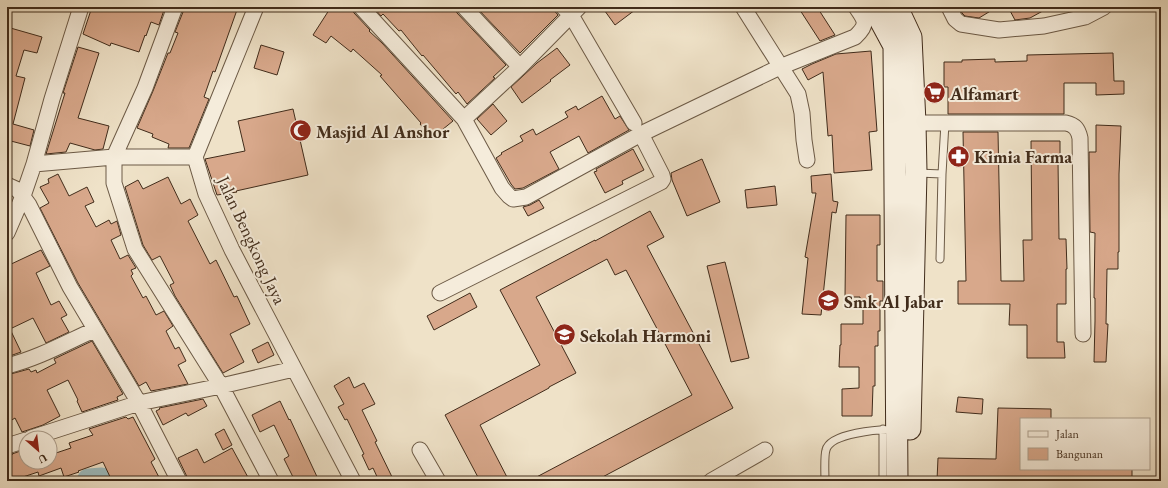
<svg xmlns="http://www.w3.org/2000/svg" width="1168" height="488" font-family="'EB Garamond',serif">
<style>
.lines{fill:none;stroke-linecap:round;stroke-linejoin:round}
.river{stroke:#9dbcbe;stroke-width:25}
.building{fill:#d8a88b;stroke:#412c1b}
.service-casing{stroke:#6c5a46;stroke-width:9}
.minor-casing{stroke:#6c5a46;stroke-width:17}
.secondary-casing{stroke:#412c1b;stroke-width:23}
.service{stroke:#f5ecdb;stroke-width:7}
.minor{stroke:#f5ecdb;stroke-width:15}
.secondary{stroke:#f5ecdb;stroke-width:21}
.labels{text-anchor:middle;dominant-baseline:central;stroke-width:4;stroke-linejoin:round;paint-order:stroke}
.poi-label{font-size:18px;font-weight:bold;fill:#412c1b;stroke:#f5ecdb;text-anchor:start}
.street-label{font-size:18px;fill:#412c1b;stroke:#f5ecdb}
</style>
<rect width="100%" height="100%" fill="#efe2c8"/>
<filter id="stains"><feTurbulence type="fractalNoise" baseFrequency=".005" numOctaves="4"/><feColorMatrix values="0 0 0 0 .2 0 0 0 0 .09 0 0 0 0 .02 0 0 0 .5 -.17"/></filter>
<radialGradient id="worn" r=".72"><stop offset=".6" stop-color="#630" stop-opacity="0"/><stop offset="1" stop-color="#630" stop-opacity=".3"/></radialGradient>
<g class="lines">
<path class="river" d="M89 481 102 480V481"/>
</g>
<path class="building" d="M92 7H165L159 25 151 22 146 36 145 35 139 52 111 43 110 46 83 34Z
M185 7H238L215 72 213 71 204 97 209 99 189 148H168L169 144 152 137 153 134 137 128 153 91 168 53H170L178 33 175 32Z
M331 7H352L354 13 370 30 369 31 382 43 453 121 432 138 420 124 421 123 380 76 382 75 353 49 351 52 331 36 326 43 313 35Z
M373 7H455L457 13 506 65 493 77 495 78 467 104 458 92 456 94 440 75 423 55 422 56 401 30 399 31 383 14 381 16Z
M476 7H551L558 15 520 53Z
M602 7H639L615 25Z
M798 7H817L835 35 820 41Z
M959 7H997L979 18 965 16 962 13Z
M1008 7H1050L1030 18 1015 20Z
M7 27 42 37 37 53 24 50 16 76 25 78 13 124 34 130 30 146 7 140Z
M261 45 284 52 277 75 254 68Z
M78 47 99 53 78 118 109 126 103 149 95 150 70 143 66 152 46 154 65 93H63Z
M557 48 570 65 550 80 551 81 522 103 511 87 537 63Z
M871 51 877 131 869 132 872 170 834 173 832 135 828 136 823 72 808 80 802 69 812 64 836 54Z
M1113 53 1114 81H1124V94L1096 95V83H1064V114H948V87H944V62H962V60L995 59V62L1027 61V55Z
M602 96 615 119 620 116 629 130 588 153 579 136 550 152 559 169 523 188 515 189 511 184 496 158 502 154 501 153 523 141 520 136 533 129 536 135 568 117 565 112 576 106 578 110Z
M493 104 507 121 491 135 477 119Z
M293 109 308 175 236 191 237 192 217 195 205 159 245 151 238 121Z
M1096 125 1121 126 1119 174V252H1118V269H1107L1106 324H1108L1106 362H1094L1095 321V298H1094L1095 233 1090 232 1089 152H1096Z
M963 132H998L1001 281H1024L1023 240H1032L1031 141H1060V161H1058L1059 239H1066L1067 269H1066V304H1057V342H1064L1065 358H1027V325H1009L1010 304H958V281H966Z
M633 149 644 170 622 181 623 184 605 193 594 172 597 171 596 169Z
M702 159 720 202 687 216 672 180 671 173Z
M58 174 69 196 87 187 94 202 85 206 96 227 109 220 111 224 117 221 121 235 111 240 120 259 128 255 136 268 131 270 133 274 131 276 143 298 146 296 156 315 164 311 173 326 166 331 175 349 179 347 186 361 178 365 188 384 151 391 146 382 139 386 78 283 40 208 49 203 40 187 49 183 48 179Z
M831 174 833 201 838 202 836 213 832 212 821 315 802 314 808 258 805 257 816 193H812L811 176Z
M168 177 181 204 190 199 198 215 188 221 210 264 216 260 234 297 237 296 250 324 230 334 244 362 223 373 175 296 170 285 174 283 160 256 152 260 143 245 125 187 138 180 143 189Z
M775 186 777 205 747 208 745 190Z
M539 200 544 208 528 216 523 207 530 205Z
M650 211 664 237 647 246 733 408 595 481H529L692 395 626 270 615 275 607 259 536 297 576 373 549 387V388L480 425 509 481H480L445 415 540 365 500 290 595 240V241Z
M846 215H880V245H877V281H883V301H880V331H878V346H875V386H873L872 416H842V389L859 388V367H839L840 345H841V324H863V301H860V297H845Z
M41 250 50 266 36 273 51 305 59 301 67 315 61 318 69 332 46 343 33 318 10 329 21 352 7 357V266Z
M725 262 749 358 731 362 707 266Z
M470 293 477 307 434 330 427 316Z
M92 341 123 394 117 397 118 400 82 412 77 401 78 400 68 380 47 390 60 416 43 425 22 432 15 418 7 423V375L29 369 31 372 36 370 37 373 56 363 54 359Z
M268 342 274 355 258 363 252 350Z
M349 377 354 388 364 383 375 404 362 410 377 441 375 442 394 481H379L373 468 369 470 362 455 364 454 347 419 345 420 338 407 344 404 334 386Z
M958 397 983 399 982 414 956 412Z
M203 399 207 406 188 416 186 413 163 425 156 411 160 409 159 408Z
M280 401 289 420 290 419 319 481H295L284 459 289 456 274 425 260 432 252 415Z
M998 408 1051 409V419H1021V469H1132V481H997L937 480 938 458 996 459Z
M126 417 128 419 133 417 155 459 151 462 161 481H112L103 462 78 471 79 472 64 477 61 468 39 476 38 472 11 481H7V457L12 455V454L26 449V462H50V455L71 448 69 443 93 435 89 429Z
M224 429 232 445 223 450 215 434Z
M232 448 250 481H189L178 458 197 449 204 463Z"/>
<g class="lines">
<defs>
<path id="service" d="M918 173 942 174
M940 259 942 174 945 123
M883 429V481
M825 481C825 474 824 456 826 450 830 433 880 429 894 430"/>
<path id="minor" d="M175 7 145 88 114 157V183L135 249 221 386 271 481
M256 7 195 157 206 194 232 250 353 481
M361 7 464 119 502 188 509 196 513 199 526 197 641 134 780 67 855 37C869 24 865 20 856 7
M464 7 520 67
M563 7 571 15 634 123
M743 7 798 94 802 113 804 140 807 160
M949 7 955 19 961 24 999 30 1044 26 1085 17 1104 7
M464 119 520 67 579 7
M915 123H1066C1075 125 1078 129 1080 138L1083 334
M34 164 114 157H195
M7 185 18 190 29 205 70 287 139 403 179 481
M7 233 23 196 34 164 52 99 81 7
M440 293 661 182 663 179 662 175 641 134
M7 366C39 358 65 343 94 330
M31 438 139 403 221 386 294 369
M7 446 26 440
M420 450 438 481
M711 481 765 450"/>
<path id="secondary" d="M873 7 894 46 897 481
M897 7 911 37 915 123 916 172 910 429"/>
</defs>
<use href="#service" class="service-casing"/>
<use href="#minor" class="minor-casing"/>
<use href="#secondary" class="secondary-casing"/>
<use href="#service" class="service"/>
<use href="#minor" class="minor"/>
<use href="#secondary" class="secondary"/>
</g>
<defs>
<symbol id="supermarket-disc" viewBox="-11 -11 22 22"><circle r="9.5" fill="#8f2418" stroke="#f5ecdb"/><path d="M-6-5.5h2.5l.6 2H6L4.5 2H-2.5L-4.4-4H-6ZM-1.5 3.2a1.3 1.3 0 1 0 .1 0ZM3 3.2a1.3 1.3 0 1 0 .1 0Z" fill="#fff"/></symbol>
<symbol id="mosque-disc" viewBox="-11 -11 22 22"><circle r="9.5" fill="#8f2418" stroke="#f5ecdb"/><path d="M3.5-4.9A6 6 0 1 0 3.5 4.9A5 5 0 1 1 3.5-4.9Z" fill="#fff"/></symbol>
<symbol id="pharmacy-disc" viewBox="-11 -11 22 22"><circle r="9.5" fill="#8f2418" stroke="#f5ecdb"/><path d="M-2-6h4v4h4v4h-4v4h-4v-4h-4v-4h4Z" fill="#fff"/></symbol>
<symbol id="school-disc" viewBox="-11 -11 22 22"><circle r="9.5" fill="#8f2418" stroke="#f5ecdb"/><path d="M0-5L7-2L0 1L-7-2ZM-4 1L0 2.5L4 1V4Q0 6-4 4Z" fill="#fff"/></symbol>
</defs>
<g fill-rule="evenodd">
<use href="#supermarket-disc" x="922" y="80" width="25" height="25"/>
<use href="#mosque-disc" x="288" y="118" width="25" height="25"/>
<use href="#pharmacy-disc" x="946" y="144" width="25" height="25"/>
<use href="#school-disc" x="816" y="288" width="25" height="25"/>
<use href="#school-disc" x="552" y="322" width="25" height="25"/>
</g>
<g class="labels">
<g class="poi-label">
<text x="950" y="93">Alfamart</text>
<text x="316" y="131">Masjid Al Anshor</text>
<text x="974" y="156">Kimia Farma</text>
<text x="844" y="301">Smk Al Jabar</text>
<text x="580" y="335">Sekolah Harmoni</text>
</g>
<g class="street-label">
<text transform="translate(252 240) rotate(65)">Jalan Bengkong Jaya</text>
</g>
</g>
<rect width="1168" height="488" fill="none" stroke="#efe2c8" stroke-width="24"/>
<rect x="8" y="8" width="1152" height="472" fill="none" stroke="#412c1b" stroke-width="2"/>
<rect x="12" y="12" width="1144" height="464" fill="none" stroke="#412c1b"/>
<rect x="1020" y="418" width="130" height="52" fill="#f5ecdb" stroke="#ad9f8e"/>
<rect x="1028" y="431" width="20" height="6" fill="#f5ecdb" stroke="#ad9f8e"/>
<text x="1056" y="438" font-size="12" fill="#412c1b">Jalan</text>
<rect x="1028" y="448" width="20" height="12" fill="#d8a88b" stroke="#ad9f8e"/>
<text x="1056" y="458" font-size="12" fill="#412c1b">Bangunan</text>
<g transform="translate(38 450) rotate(152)"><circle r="19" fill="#f5ecdb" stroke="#ad9f8e"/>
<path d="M0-3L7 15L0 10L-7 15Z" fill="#8f2418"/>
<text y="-6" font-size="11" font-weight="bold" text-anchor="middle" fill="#412c1b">U</text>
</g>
<rect width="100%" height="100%" filter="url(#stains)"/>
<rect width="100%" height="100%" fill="url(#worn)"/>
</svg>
